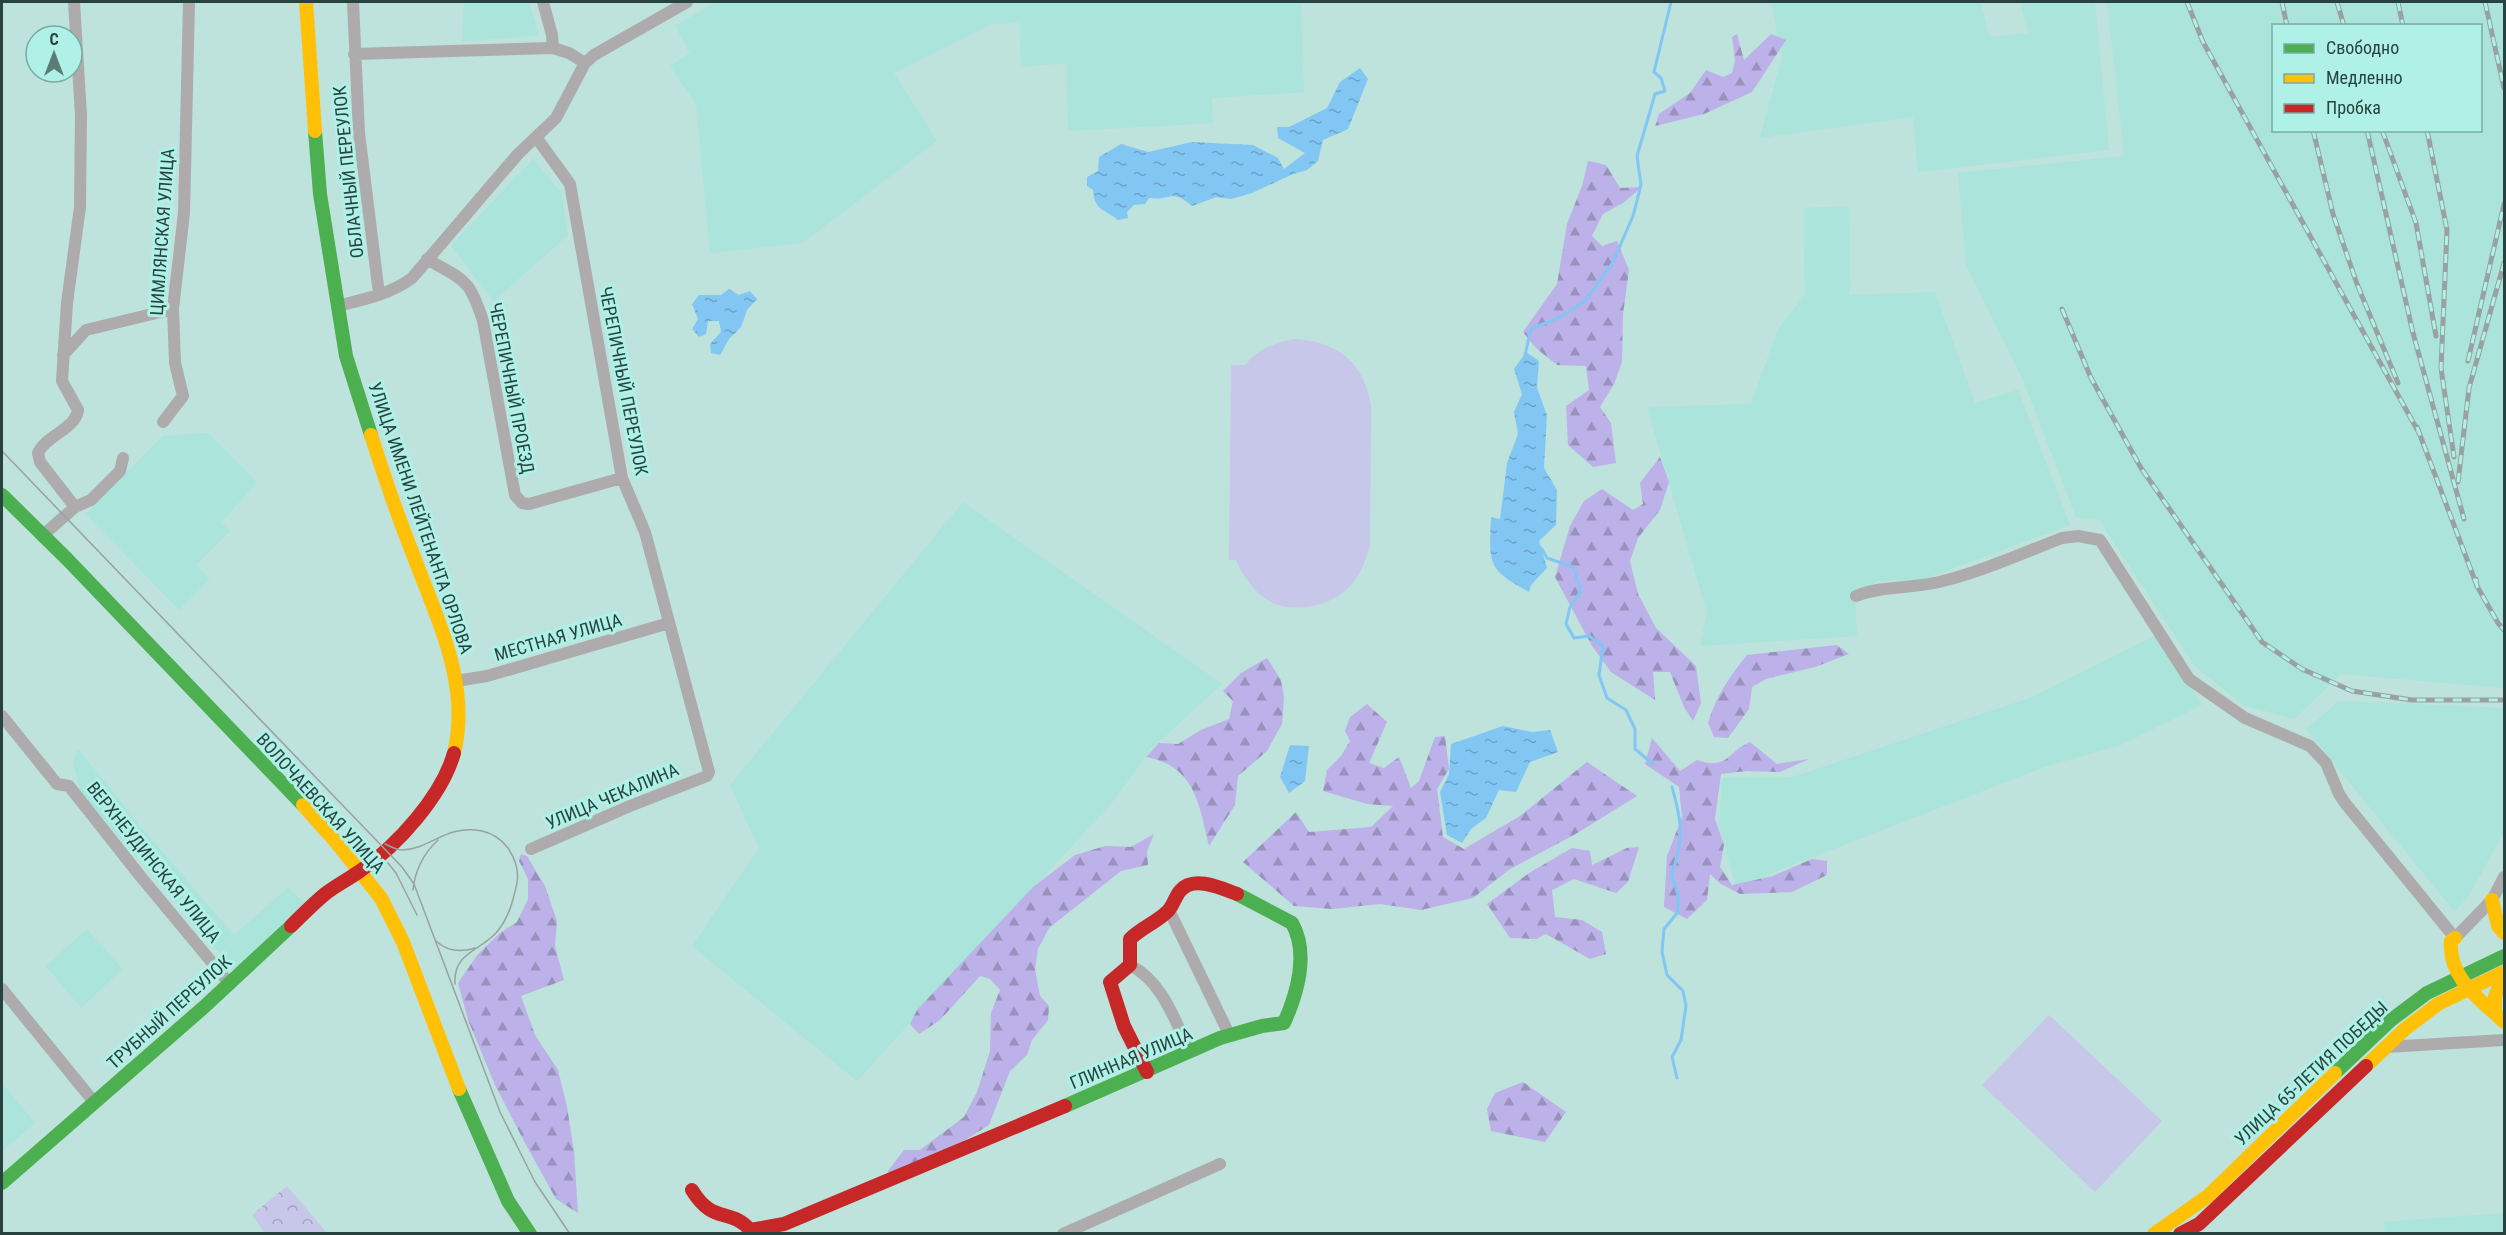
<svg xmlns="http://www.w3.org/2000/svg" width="2506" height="1235" font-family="'Roboto Condensed',sans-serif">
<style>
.built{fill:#aae4db;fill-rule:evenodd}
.grass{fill:#c7c7e9}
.forest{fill:url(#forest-firs)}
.park{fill:url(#park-crowns)}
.water{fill:url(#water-ripples)}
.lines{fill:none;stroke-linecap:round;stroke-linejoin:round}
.stream{stroke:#82c7f3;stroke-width:3}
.street{stroke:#adabac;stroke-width:12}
.fast{stroke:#4caf50;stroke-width:14}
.slow{stroke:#ffc107;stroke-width:14}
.jam{stroke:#c62828;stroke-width:14}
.tram{stroke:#99a2a1;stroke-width:1.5}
.rail-casing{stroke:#99a2a1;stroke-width:5}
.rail{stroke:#aff1e7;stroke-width:3;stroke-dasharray:9;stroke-linecap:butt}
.labels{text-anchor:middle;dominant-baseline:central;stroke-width:6;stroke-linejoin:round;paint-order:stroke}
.street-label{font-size:18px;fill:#28433f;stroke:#aff1e7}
</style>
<defs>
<pattern id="forest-firs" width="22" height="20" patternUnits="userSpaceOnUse" patternTransform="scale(1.5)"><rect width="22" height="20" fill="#bcb1e8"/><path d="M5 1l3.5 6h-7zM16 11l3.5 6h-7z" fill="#9992bd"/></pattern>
<pattern id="park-crowns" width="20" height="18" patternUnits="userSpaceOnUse" patternTransform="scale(1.5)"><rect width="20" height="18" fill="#c7c7e9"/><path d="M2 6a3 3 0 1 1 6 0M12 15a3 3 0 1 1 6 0" fill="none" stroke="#a2a3be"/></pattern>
<pattern id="water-ripples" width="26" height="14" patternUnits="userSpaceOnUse" patternTransform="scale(1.5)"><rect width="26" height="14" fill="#82c7f3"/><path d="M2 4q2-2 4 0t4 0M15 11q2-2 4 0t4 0" fill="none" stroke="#6aa3c6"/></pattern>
</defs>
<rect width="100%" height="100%" fill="#bee2dc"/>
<path class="built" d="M464 2H529L539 35 462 42Z
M716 2H1301L1304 92 1212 98 1213 123 1068 131 1066 63 1021 67 1020 23 992 24 894 73 937 141 802 243 710 253 696 104 670 66 690 53 675 26Z
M1771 2H1981L1989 37 2028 33 2021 7 2023 2H2095L2109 150 1918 172 1913 117 1760 138 1782 57Z
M2107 2H2504V688L2341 674 2294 719 2243 705 2195 666 2099 520 2076 517 2024 382 1966 265 1958 173 2124 156ZM2274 26H2480V130H2274Z
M533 159 562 194 568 235 494 301 451 246Z
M1849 206 1850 295 1935 292 1975 403 2018 390 2070 525 1924 579 1878 581 1855 602 1857 636 1700 646 1707 613 1647 407 1751 404 1778 329 1805 295 1804 208Z
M208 433 257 482 221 523 230 531 196 565 210 579 179 610 86 514 163 436Z
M963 502 1222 684 1151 749 1114 800 857 1081 692 946 759 848 730 785Z
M2156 635 2202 705 2121 745 2047 766 1736 887 1719 826 1722 778 1793 777 2030 698Z
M2339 701 2504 708V832L2468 897 2454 911 2306 729Z
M78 749 141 827 234 935 288 888 307 905 234 970 81 793 73 762Z
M87 929 122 969 81 1008 46 966Z
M2 1083 35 1123 2 1151Z
M2504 1213V1233H2385L2384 1222Z"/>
<path class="grass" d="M1295 339C1339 342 1364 363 1371 406L1370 546C1366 559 1361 573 1352 584 1335 604 1301 613 1275 604 1257 596 1243 577 1236 560H1229L1231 365H1245C1259 348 1275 343 1295 339Z
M2049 1015 2162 1121 2095 1192 1982 1085Z"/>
<path class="forest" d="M1737 34 1744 60 1771 34 1786 40 1752 92 1704 114 1655 126 1659 114 1690 93 1706 70 1723 77 1732 73 1735 61 1732 37Z
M1588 161 1606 165 1620 188 1642 187 1623 203 1603 214 1592 236 1602 246 1617 241 1629 270 1623 314 1622 362 1614 384 1600 407 1611 423 1616 463 1593 467 1568 445 1566 406 1589 390 1586 366 1557 365 1537 349 1523 332 1557 284 1567 224 1582 186Z
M1660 457 1669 482 1660 510 1638 538 1630 561 1638 594 1656 628 1696 666 1701 703 1693 721 1684 707 1670 672H1653L1655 700 1611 672 1592 646 1555 577 1570 526 1584 501 1602 489 1633 510 1643 504 1640 483Z
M1837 645 1849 654 1815 667 1766 679 1752 687 1749 709 1728 738 1714 737 1708 723C1716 696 1730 676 1747 655Z
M1267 658 1281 680 1284 697 1282 724 1267 751 1238 776 1235 805 1209 846C1199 804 1195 766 1146 757L1159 743 1178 744 1201 730 1229 719 1233 701 1223 691 1241 673Z
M1367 704 1387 722 1369 763 1384 768 1399 757 1411 788 1419 781 1435 737 1445 736 1449 769 1437 789 1443 837 1464 849 1520 816 1587 762 1637 796 1574 835 1510 869 1473 898 1421 910 1380 904 1332 909 1294 906 1243 862 1296 812 1309 832 1371 827 1393 806 1367 804 1323 791 1327 770 1341 756 1350 741 1345 731 1350 717Z
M1652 738 1680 771 1697 760C1728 771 1728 751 1750 742L1777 764 1809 759 1780 772 1747 771 1721 774 1715 819 1724 845 1720 867 1732 885 1773 876 1812 859 1827 861V875L1792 892 1740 894 1721 884 1710 874 1707 900 1687 919 1664 907 1667 856 1682 817 1679 787 1645 764Z
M1154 834 1147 851 1148 865 1121 871 1049 928 1038 949 1035 969 1040 996 1049 1006 1048 1020 1032 1040 1027 1055 1010 1071 989 1125 943 1154 890 1177 888 1171 904 1150H920L964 1117 977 1092 990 1051 991 1013 1000 990 990 979 980 976 940 1020 919 1034 910 1024 917 1010 1033 887 1075 855 1105 846 1131 847Z
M1639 847 1628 882 1616 893 1574 879 1552 890 1555 917 1582 920 1602 932 1606 954 1590 959 1546 934 1536 939 1510 938 1487 904 1529 873 1572 848 1590 851 1592 865 1627 848Z
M521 854 527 856 545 886 557 921 555 946 564 980 521 996 535 1035 558 1070 567 1107 574 1151 578 1213 556 1199 525 1143 495 1085 468 1020 458 983 478 954 500 933 517 922 528 899V879L519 861Z
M1523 1082 1566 1112 1545 1142 1491 1131 1487 1109 1495 1093Z"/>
<path class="park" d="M287 1186 327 1233H265L252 1215Z"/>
<path class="water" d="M1360 68 1368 79 1348 129 1323 140 1318 161 1307 170 1293 174 1252 193 1231 199 1216 197 1192 206C1171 188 1172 201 1149 198L1145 204 1134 205 1127 212 1128 218 1118 220C1104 209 1094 210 1093 190L1087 186V177L1098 171 1099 157 1121 144 1148 152 1192 142 1253 145 1278 158 1284 169 1305 153 1278 138 1277 127H1289L1327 108 1340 82Z
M729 289 739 295 750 291 757 299 747 310 741 327 729 339 720 355 711 353 710 344 721 332 719 321H708L706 334 699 337 692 329 698 319 692 304 699 295H721Z
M1526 352 1539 361 1537 388 1547 415 1544 468 1557 490 1556 525 1539 541 1547 568 1531 585 1529 592C1487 569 1489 564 1491 517L1500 519 1507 463 1518 434 1514 412 1522 394 1514 369Z
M1503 726 1532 732 1550 730 1558 752 1530 762 1516 792 1499 790 1486 818 1471 829 1462 843 1447 835 1440 792 1449 774 1451 744Z
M1290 745 1309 746 1305 781 1289 793 1280 777Z"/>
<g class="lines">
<path class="stream" d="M1525 355 1531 329 1560 317 1585 301 1613 262 1633 216 1641 185 1637 156 1655 94 1665 91 1661 78 1654 72 1671 2
M1541 548 1547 558 1573 567 1581 591 1570 607 1566 624 1574 638 1589 636 1603 646 1599 675 1607 698 1626 710 1635 729V749L1653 764
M1672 787C1682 822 1685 841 1671 875L1678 894V912L1664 929 1662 952 1667 975 1683 991 1686 1006 1681 1040 1672 1057 1677 1078"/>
<path class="street" d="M74 2 81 115 80 207 67 303 62 381 78 410C75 430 46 435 38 453L40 462 75 507
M353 2 359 133 379 294
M543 2 552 35 553 48
M354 54 553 48 569 53 585 63
M427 259C464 281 469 277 483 321L515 495 522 503 529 504 622 478
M337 306C362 300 391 294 412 278L518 154 556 118 585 63 594 55 687 2
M63 355 86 330 173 309
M163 422 183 396 175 363 173 309 184 213 189 2
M42 536 75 507 91 500 120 471 123 458
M1856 596C1883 585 1914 589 1943 581 1983 571 2023 553 2062 538L2078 536 2100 540 2189 679 2245 718 2310 746 2326 763 2339 794 2345 803 2455 938 2492 900 2504 877
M456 681 487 676 669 623
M2 716 57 784 69 786 141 877 229 983
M531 849 630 806 707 776 709 772 645 532 622 478 570 184 536 137
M1169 910 1229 1034
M1130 965C1163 982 1175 1021 1190 1052
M2 989 94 1102
M2386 1047 2504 1040
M1063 1234 1220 1164"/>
<path class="fast" d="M315 131 320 194 346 356 371 435
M2 495 67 559 303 805
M2335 1073 2391 1020 2427 993 2504 956
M459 1089 508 1201 530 1234
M1065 1106 1220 1038 1262 1026 1284 1023C1297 994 1309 953 1292 923L1237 894
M2 1183 204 1007 291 926"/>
<path class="slow" d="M306 2 315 131
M371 435C384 476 398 517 414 557 437 619 471 685 454 753
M303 805 336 842 381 898 403 942 459 1089
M2492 900 2498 926 2504 933
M2455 938 2451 941C2448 978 2480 999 2504 1022
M2495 1012V996L2504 976
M2366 1066 2405 1029 2438 1004 2504 972
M2154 1234 2208 1196 2335 1073"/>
<path class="jam" d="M291 926C302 915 313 904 325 894 336 885 349 879 360 871 397 846 442 796 454 753
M1147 1072 1124 1026 1110 982 1130 965V939C1141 928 1157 922 1168 911 1173 906 1175 897 1180 891 1193 875 1221 888 1237 894
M692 1190C713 1225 730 1207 750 1230L784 1224 1065 1106
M2180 1234 2199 1224 2366 1066"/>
<path class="tram" d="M2 451 402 867 414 884 500 1112 535 1182 570 1234
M385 844C390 846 396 850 402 850 431 849 446 824 482 831 492 833 501 839 508 848 515 859 519 869 517 883 513 901 509 918 496 933 478 952 453 953 455 984
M388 863 396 873 417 915
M413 890C415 871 424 853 438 840
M436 941C447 951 460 953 475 948"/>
<defs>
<path id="rail" d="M2187 2 2203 42 2419 433
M2282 2 2287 26
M2337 2 2344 26
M2398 2 2403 26
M2485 2 2504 88
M2313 130 2333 214 2357 284 2398 383
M2367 130 2413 333 2464 519
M2382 130 2416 223 2436 336
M2427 130 2447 230 2441 368 2454 457
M2062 309 2091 378 2141 468 2262 642 2302 669 2352 691 2412 700H2504
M2468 361 2504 204
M2417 427 2477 586
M2458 482 2469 388 2504 263
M2476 579 2477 586 2498 623 2504 630"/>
</defs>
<use href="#rail" class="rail-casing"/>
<use href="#rail" class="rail"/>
</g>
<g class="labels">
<g class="street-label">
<text transform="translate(348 172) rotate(-96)">ОБЛАЧНЫЙ ПЕРЕУЛОК</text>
<text transform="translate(162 232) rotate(-86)">ЦИМЛЯНСКАЯ УЛИЦА</text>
<text transform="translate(624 381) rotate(79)">ЧЕРЕПИЧНЫЙ ПЕРЕУЛОК</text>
<text transform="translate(512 388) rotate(79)">ЧЕРЕПИЧНЫЙ ПРОЕЗД</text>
<text transform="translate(421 518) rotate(71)">УЛИЦА ИМЕНИ ЛЕЙТЕНАНТА ОРЛОВА</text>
<text transform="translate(558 637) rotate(-16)">МЕСТНАЯ УЛИЦА</text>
<text transform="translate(612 796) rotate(-23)">УЛИЦА ЧЕКАЛИНА</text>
<text transform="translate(321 803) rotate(48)">ВОЛОЧАЕВСКАЯ УЛИЦА</text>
<text transform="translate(154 862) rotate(51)">ВЕРХНЕУДИНСКАЯ УЛИЦА</text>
<text transform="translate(169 1012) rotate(-42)">ТРУБНЫЙ ПЕРЕУЛОК</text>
<text transform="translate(1131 1058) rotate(-23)">ГЛИННАЯ УЛИЦА</text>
<text transform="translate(2311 1073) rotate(-43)">УЛИЦА 65-ЛЕТИЯ ПОБЕДЫ</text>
</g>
</g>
<rect width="2506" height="1235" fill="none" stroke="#28433f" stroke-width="6"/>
<rect x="2272" y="24" width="210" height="108" fill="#aff1e7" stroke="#79aba4" stroke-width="1.5"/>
<rect x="2284" y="44" width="30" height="9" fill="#4caf50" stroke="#79aba4" stroke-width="1.5"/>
<text x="2326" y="54" font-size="18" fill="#28433f">Свободно</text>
<rect x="2284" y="74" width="30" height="9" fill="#ffc107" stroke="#79aba4" stroke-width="1.5"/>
<text x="2326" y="84" font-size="18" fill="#28433f">Медленно</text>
<rect x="2284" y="104" width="30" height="9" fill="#c62828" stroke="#79aba4" stroke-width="1.5"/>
<text x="2326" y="114" font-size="18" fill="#28433f">Пробка</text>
<g transform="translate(54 54)"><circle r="28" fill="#aff1e7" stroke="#79aba4" stroke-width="1.5"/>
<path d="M0-4.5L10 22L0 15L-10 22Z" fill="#5c7b76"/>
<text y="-9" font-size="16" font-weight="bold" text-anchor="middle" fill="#28433f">С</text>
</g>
</svg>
